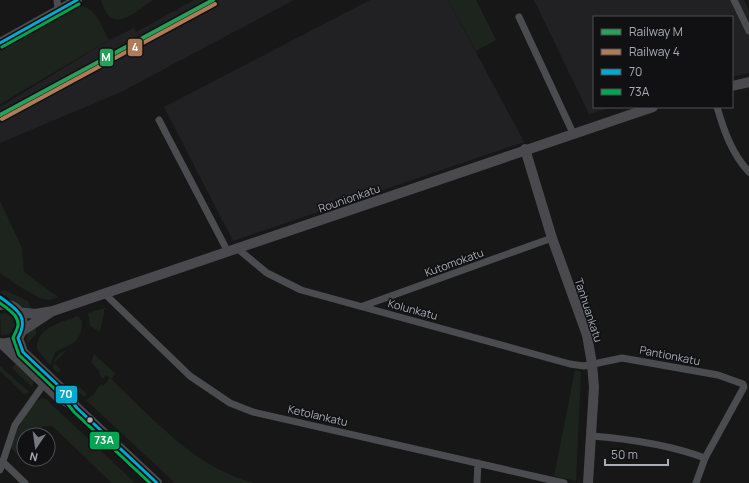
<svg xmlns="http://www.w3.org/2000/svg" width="749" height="483" font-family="Manrope,sans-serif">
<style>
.built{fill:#212123}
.green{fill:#1d241e}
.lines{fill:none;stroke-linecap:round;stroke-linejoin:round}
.street{stroke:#4b4c50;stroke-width:7}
.secondary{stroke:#4a4a4e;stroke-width:10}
.bus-1-casing{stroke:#111113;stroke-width:6}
.bus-2-casing{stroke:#111113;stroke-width:6}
.bus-1{stroke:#00a9ce;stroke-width:3}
.bus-2{stroke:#00a651;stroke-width:3}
.rail-1-casing{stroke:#111113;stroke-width:7}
.rail-2-casing{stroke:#111113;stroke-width:7}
.rail-1{stroke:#2a9f5a;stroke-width:4}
.rail-2{stroke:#b07c57;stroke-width:4}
.bus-dot{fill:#a8adb8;stroke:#111113;stroke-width:1.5}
.labels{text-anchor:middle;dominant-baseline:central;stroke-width:3;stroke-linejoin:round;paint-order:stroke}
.street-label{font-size:11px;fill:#a8adb8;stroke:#111113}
.line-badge{stroke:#111113;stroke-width:1.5}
.badge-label{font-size:11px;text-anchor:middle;font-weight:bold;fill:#fff}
</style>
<rect width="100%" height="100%" fill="#171717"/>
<path class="built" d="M194 0H294L121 92 0 143V107L109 40 134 28 136 32Z
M370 0H448L524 142 233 241 164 107Z
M534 0H744L749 10V73L732 77V17H594V107H614L589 114Z"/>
<path class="green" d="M101 0H153C132 14 111 36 101 0Z
M448 0H476L496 40 476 51Z
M80 6C95 6 103 29 109 40L0 104V51Z
M0 201 22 248 24 272 58 297C55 298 51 300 48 300 36 299 10 280 0 273Z
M4 290 28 301 31 308 20 306 0 292Z
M105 308 100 332 90 326 88 313Z
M6 313 13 318 15 326 10 334 1 335 0 314Z
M78 316 82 321C81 344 72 343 55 352L51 364H49L37 349C36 327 63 322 78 316Z
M36 327V334L26 345 28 333Z
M64 351H66L54 363 61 370 58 373 53 368C53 360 57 354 64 351Z
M94 354 116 374 111 379C154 419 195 468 254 483H175L86 400 93 395 101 384 103 386 110 378 106 375 102 379 99 371 91 362Z
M17 361 34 380 32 387 12 368Z
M0 366 29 392 25 395 0 371Z
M575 370 581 372 576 481 554 476Z
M75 383 87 394 97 383 84 397 72 386Z
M42 398 47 400 135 483H112L52 426H43L36 435H24V450L19 456 11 448C15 435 28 404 42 398Z"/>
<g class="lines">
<path class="street" d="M57 0 58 10
M734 0 749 31
M519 17 573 133
M717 107C724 131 732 154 749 172
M159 120 228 252
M238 249 267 273 301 290 570 364 584 366 622 358 718 375 743 384 744 387 705 458 696 483
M105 294 190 376 230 403 253 412 564 483
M363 306 552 238
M592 436C630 439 670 445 705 458
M2 461 25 483
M0 470 15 425 46 381
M477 483 478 463"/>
<path class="secondary" d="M0 43 77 0
M732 86 749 82
M525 149 552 238 587 335 592 364 594 387 588 483
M0 305C30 300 31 347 0 343
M19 312 35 314 53 311 653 107
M22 331 51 312
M18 338 23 352 63 390 77 408 157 483
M2 344 58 397 72 405"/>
<defs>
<path id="bus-1" d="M0 43 77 0
M0 297C16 309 30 316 18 338L23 352 63 390 77 408 157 483"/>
<path id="bus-2" d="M2 47 79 4
M0 303C8 309 22 317 17 329 16 332 14 335 13 338L19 355 59 393 74 412 150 483"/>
</defs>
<use href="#bus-1" class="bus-1-casing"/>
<use href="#bus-2" class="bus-2-casing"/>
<use href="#bus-1" class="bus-1"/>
<use href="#bus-2" class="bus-2"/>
<defs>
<path id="rail-1" d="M0 115 213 0"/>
<path id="rail-2" d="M2 119 215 4"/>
</defs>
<use href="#rail-1" class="rail-1-casing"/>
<use href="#rail-2" class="rail-2-casing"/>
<use href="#rail-1" class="rail-1"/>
<use href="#rail-2" class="rail-2"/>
</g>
<circle class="bus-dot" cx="90" cy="420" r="3.5"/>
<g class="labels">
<g class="street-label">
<text transform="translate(349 198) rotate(-19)">Rounionkatu</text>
<text transform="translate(454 262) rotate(-20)">Kutomokatu</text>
<text transform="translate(413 309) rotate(15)">Kolunkatu</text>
<text transform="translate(589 310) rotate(72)">Tanhuankatu</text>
<text transform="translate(670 355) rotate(11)">Pantionkatu</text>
<text transform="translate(318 415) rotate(13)">Ketolankatu</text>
</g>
</g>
<g class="line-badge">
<rect x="127" y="38" width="16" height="19" rx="4" fill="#b07c57"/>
<rect x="99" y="48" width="15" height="19" rx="4" fill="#2a9f5a"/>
<rect x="55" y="385" width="23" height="19" rx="4" fill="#00a9ce"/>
<rect x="89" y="431" width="31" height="19" rx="4" fill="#00a651"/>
</g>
<g class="badge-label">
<text x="135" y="51">4</text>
<text x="106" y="61">M</text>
<text x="66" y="398">70</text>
<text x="104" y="444">73A</text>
</g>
<rect x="593" y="16" width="140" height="92" fill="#111113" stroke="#4d4f55"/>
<rect x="601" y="29" width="20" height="6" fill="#2a9f5a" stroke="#4d4f55"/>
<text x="629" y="36" font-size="12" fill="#a8adb8">Railway M</text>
<rect x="601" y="49" width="20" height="6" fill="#b07c57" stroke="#4d4f55"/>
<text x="629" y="56" font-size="12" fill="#a8adb8">Railway 4</text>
<rect x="601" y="69" width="20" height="6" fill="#00a9ce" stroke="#4d4f55"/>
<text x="629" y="76" font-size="12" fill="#a8adb8">70</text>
<rect x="601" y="89" width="20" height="6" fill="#00a651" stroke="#4d4f55"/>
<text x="629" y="96" font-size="12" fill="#a8adb8">73A</text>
<g transform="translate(36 447) rotate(193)"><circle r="19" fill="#111113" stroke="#4d4f55"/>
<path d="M0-3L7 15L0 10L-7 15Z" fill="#757880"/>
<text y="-6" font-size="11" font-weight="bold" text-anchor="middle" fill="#a8adb8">N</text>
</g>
<path d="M605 459v6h63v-6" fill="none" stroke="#a8adb8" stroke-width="2"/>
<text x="611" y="459" font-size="12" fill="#a8adb8" stroke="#111113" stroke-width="3" paint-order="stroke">50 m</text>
</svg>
